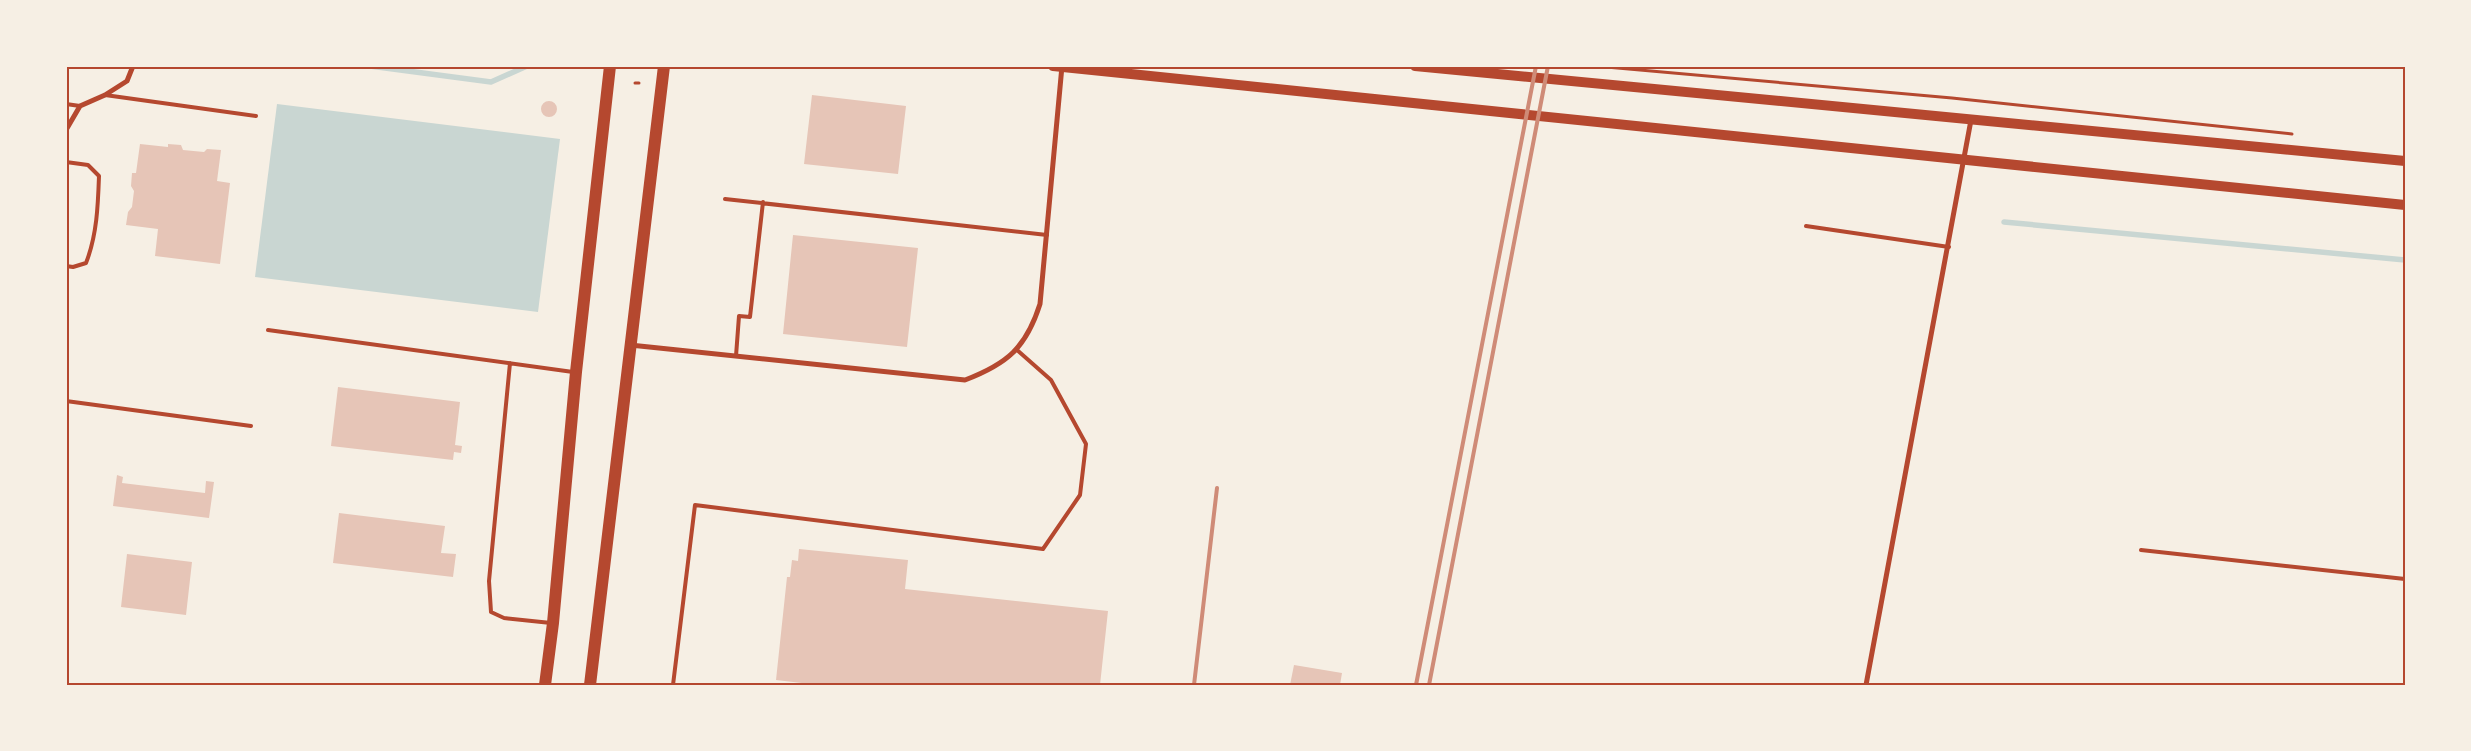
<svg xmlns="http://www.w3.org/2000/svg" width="2471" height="751" font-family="'PT Sans',sans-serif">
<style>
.water{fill:#c9d6d2}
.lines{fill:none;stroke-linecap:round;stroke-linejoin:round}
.stream{stroke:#c9d6d2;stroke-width:5.5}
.building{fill:#e6c5b7}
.path{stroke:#b5482f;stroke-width:3}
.service{stroke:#b5482f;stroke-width:4}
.minor{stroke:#b5482f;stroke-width:5}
.secondary{stroke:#b5482f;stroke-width:10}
.primary{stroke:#b5482f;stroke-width:12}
.rail{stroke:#cf8b77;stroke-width:4}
.neatline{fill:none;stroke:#b5482f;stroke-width:2}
</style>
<rect width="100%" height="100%" fill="#f6efe4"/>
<path class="water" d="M277 104 560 139 538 312 255 277Z"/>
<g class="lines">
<path class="stream" d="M370 66 491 82 527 66
M2004 222 2405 260"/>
</g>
<path class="building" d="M812 95 906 106 898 174 804 164Z
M541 109a8 8 0 1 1 16 0a8 8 0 1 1-16 0Z
M140 144 168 147V144L181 145 183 150 204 152 207 149 221 150 217 181 230 183 220 264 155 256 158 229 126 225 128 212 132 207 134 191 131 186 132 173H136Z
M793 235 918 248 907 347 783 334Z
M338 387 460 402 455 445 462 446 461 453 454 452 453 460 331 446Z
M117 475 123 477 122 483 205 493 206 481 214 482 209 518 113 506Z
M339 513 445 526 441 553 456 554 453 577 333 563Z
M799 549 908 560 905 589 1108 611 1100 685H819L776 680 787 577H790L792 560 798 561Z
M127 554 192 562 186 615 121 607Z
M1294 665 1342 673 1340 685H1290Z"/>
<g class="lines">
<path class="path" d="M1595 66 1952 98 2292 134
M635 83H639"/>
<path class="service" d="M105 95 256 116
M66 104 80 106
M66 162 88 165 99 176C98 205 97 235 86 263L73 267 66 266
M725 199 1047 235
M1806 226 1949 247
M268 330 573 372
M736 356 739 316 750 317 763 202
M510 363 489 581 491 612 504 618 551 623
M66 401 251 426
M2141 550 2405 579
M673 685 695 505 1043 549 1080 495 1086 444 1051 380 1017 350"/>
<path class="minor" d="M66 130 80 106 105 95 127 81 133 66
M630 345 965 380C1007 364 1026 348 1040 304L1062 66
M1866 685 1971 120"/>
<path class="secondary" d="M1053 66 2405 205
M1415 66 2405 161"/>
<path class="primary" d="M545 685 553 623 576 372 610 66
M590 685 664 66"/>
<path class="rail" d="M1194 685 1217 488
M1416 685 1536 66
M1429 685 1548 66"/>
</g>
<rect width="2471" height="751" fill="none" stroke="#f6efe4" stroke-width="135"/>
<rect x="68" y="68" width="2336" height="616" class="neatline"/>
</svg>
